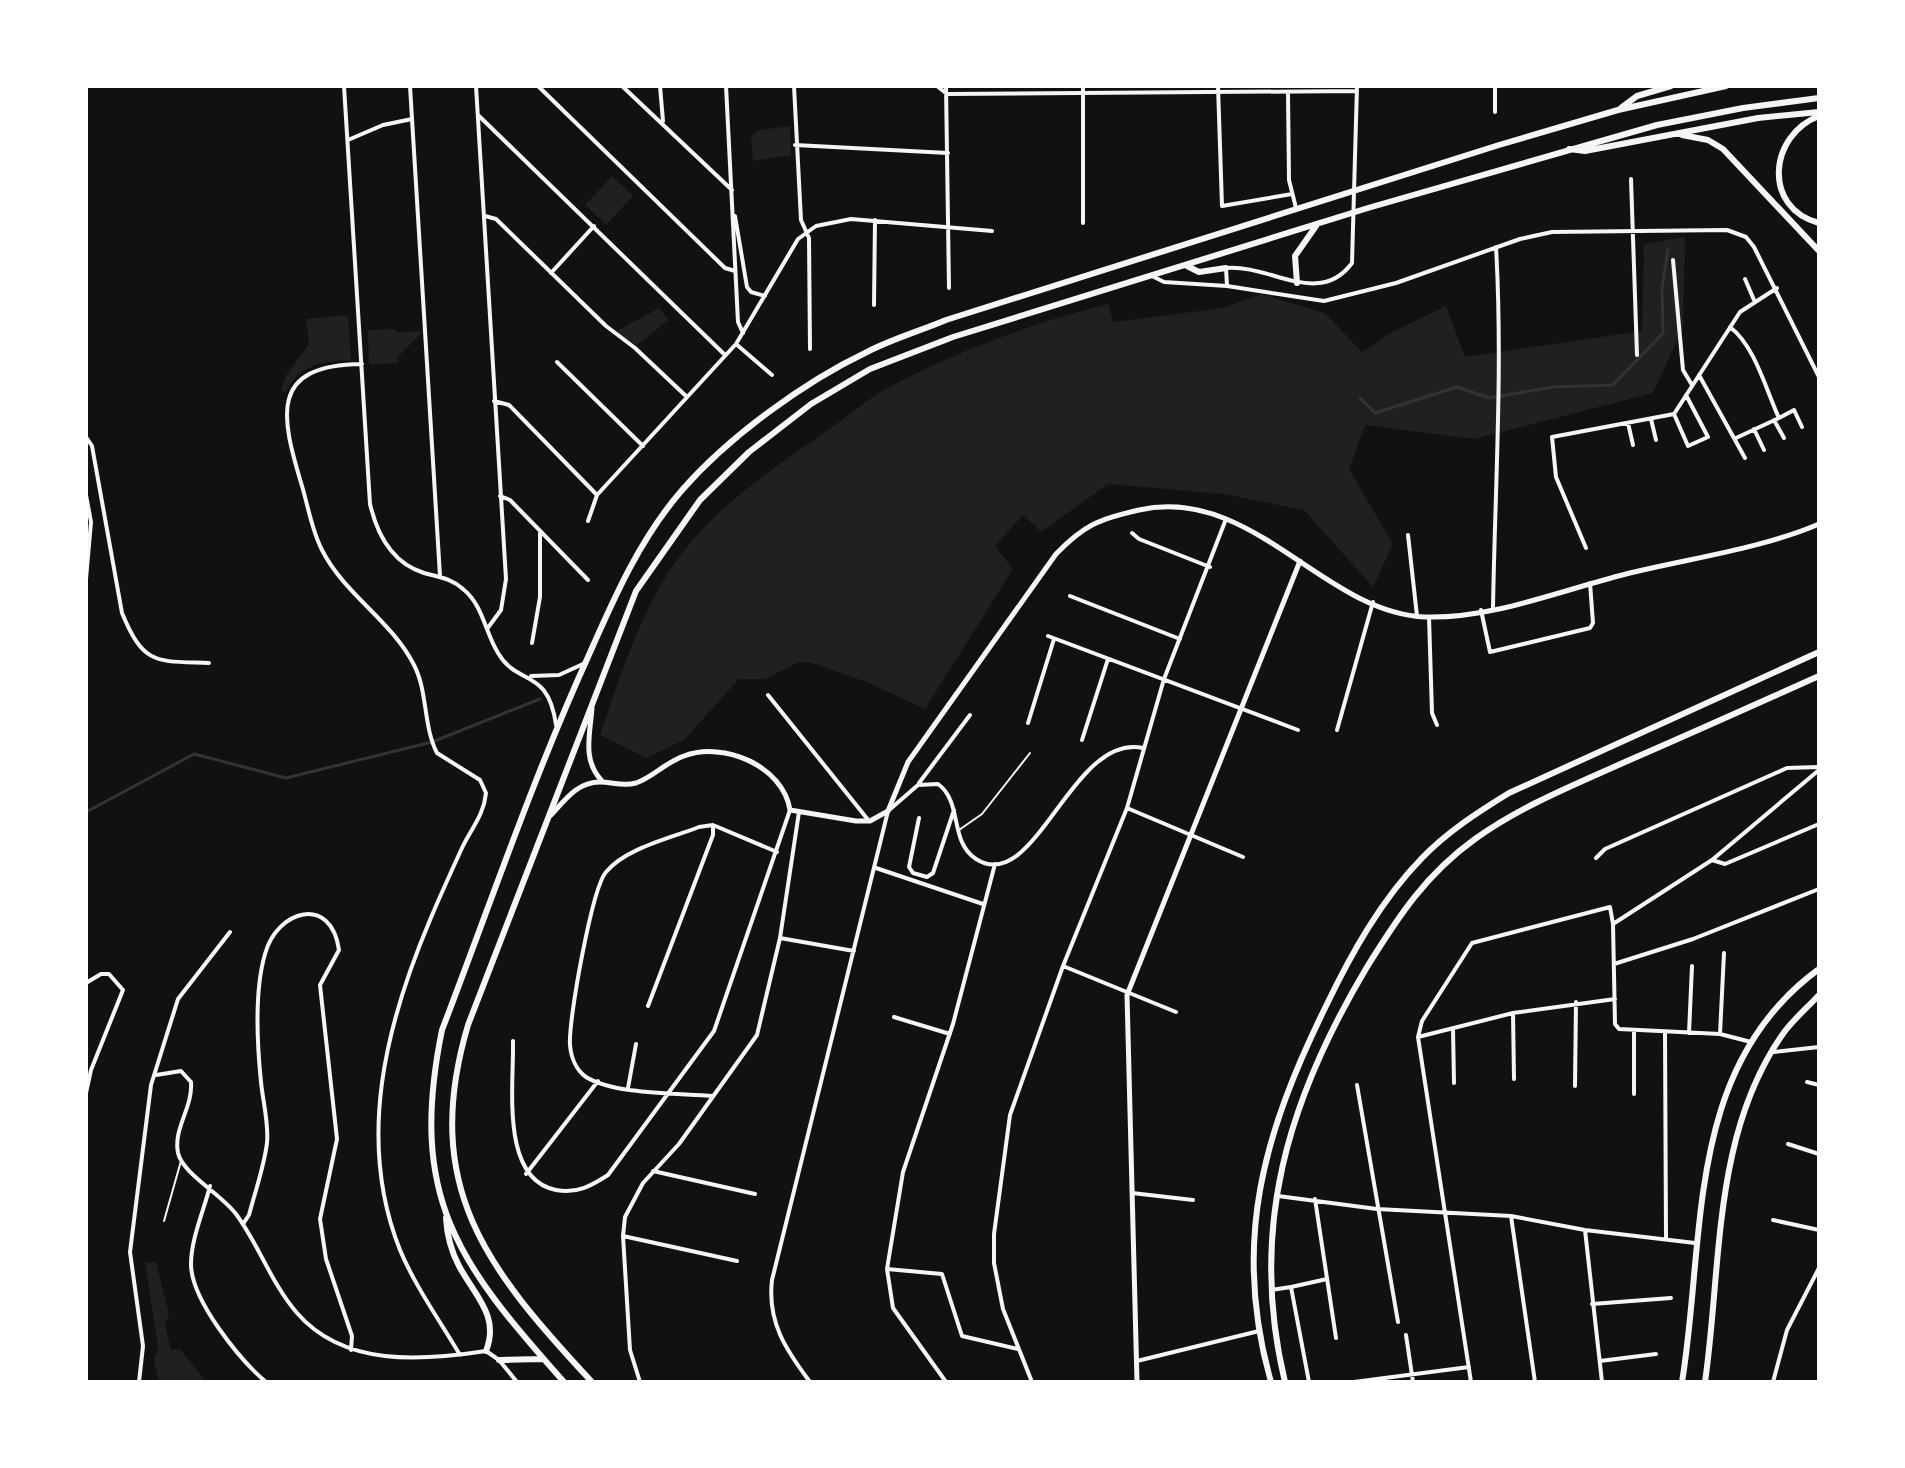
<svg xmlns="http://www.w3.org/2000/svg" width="1905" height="1468" font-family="Montserrat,sans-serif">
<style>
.green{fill:#202020}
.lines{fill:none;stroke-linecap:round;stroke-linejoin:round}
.stream{stroke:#333;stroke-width:3}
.service{stroke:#f5f5f5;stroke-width:2}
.minor{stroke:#f5f5f5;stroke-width:4}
.tertiary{stroke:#f5f5f5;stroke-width:5}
.trunk{stroke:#f5f5f5;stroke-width:6}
</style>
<rect width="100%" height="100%" fill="#111"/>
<path class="green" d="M790 126 791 155 753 161 751 136 761 130Z
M612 176 633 196 606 225 585 205Z
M1685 237 1683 328 1653 393 1474 439 1365 425 1349 469 1393 544 1373 587 1304 510 1224 494 1108 484 1041 532 1023 515 995 546 1013 569 925 709 869 683 809 662 797 663 765 679H739L684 740 646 758 600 735C618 683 634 631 662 583 701 515 769 471 831 428 851 414 870 397 891 386 958 351 1035 322 1108 304L1113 322 1223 308 1261 294 1325 313 1362 352 1394 331 1446 306 1465 357 1642 331 1644 244Z
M659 308 669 320 637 345 617 335 615 332Z
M348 315 351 360C322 362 299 364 286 392L281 391 287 374 309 344 306 319Z
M394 329 397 332 423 331 397 358 398 363 369 364 368 330Z
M145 1262H156L169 1314 165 1324 171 1350 180 1349 204 1379 201 1382H159L154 1360 158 1347Z"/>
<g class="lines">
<path class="stream" d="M1360 398 1375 413 1457 387 1489 398 1553 387 1613 385 1663 333 1662 287 1668 250
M86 812 194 754 286 778 432 742 540 699"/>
<path class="service" d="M959 830 982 814 1030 753
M164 1221 181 1161"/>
<path class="minor" d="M344 86 370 504C377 534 392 563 424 573 438 577 451 578 463 589 483 605 485 632 498 653 518 687 548 667 556 725
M410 86 440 576
M476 86 506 579 501 610 487 629
M538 86 725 268 735 271
M622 86 732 190
M660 86 663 121
M726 86 738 322 743 333
M794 86 801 220 809 238 810 349
M937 86 947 94 1357 91
M946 86 949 288
M1218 86 1222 206 1292 194
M1288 93 1289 180 1296 208
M1495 112V86
M478 115 725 355
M348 140 383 125 412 119
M795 145 948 153
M1631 179 1637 355
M485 216 496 219 606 326 635 348 687 397
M735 216 747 287 751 292 765 296
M1083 223V86
M1673 260 1683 370 1692 385
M551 273 594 226
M1152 276 1164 282 1227 286 1324 301 1396 283 1520 239 1552 232 1727 230 1746 237 1754 247 1819 377
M1745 279 1754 300
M1227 286 1226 268C1270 264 1319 308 1352 263L1357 86
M874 305 875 220
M1730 327C1755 346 1766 390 1779 418L1736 438
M736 344 772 375
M557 362 643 446
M362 364C268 365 281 416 302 486 308 506 312 531 322 550 344 594 392 621 414 665 428 692 423 726 437 753L480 780 486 793C484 815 471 829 462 848 451 872 440 896 430 920 386 1024 356 1140 400 1250 415 1286 440 1321 460 1355
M1699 375 1745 458
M494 401 509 405 597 495
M1674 414 1688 446 1708 437 1686 395
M1779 418 1794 410 1802 427
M1651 419 1656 440
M1774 420 1784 438
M1628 423 1633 445
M1754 429 1764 450
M86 437 92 446 122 613C144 666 156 661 209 663
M86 495 91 522 86 579
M500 496 510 500 588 580
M588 521 597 495 736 344 798 239 816 226 851 219 992 231
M1132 533 1139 539 1210 567
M1408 535 1417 616
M1586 548 1556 477 1552 437 1674 414 1740 312 1777 288
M1070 596 1180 639
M1493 608C1495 487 1503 368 1496 247
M1481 610 1490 652 1590 628 1593 623 1590 583
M1429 617 1432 713 1437 725
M1048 636 1298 730
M532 643 540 597V533
M531 676 559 675 583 664
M768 695 869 821
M1028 723 1054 639
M1337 730 1373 602
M1082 740 1108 659
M919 783 970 715
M1127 808 1243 857
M919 818 909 867 913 873 927 877 933 873 954 810
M1596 858 1605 849 1787 768 1819 767
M1712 860 1819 770
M876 868 983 904
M1613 924 1712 860 1725 864 1819 824
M780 938 854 951
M1614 964 1693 939 1819 889
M1063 966 1176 1012
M86 983 101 974H109L123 990 91 1070 86 1093
M648 1006 713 835V825
M1513 1013 1514 1079
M894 1017 950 1034
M1453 1029 1454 1083
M1665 1033 1666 1238
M1689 1033 1692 966
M1720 1034 1724 953
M1418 1037 1513 1013 1615 999
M513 1041C514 1086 500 1179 556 1190 577 1194 591 1186 608 1175L714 1031 790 810
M1774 1052 1819 1047
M156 1075 181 1071 191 1082C193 1108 173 1128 178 1153 183 1174 220 1193 236 1214 259 1245 271 1283 297 1313 344 1367 421 1361 486 1351L499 1360 517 1382
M1807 1082 1819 1085
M1357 1085 1398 1322
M1575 1086 1576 1002
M628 1088 636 1044
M1634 1094V1030
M713 1096C679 1093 615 1095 586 1077 576 1070 571 1057 570 1045 568 1022 592 888 606 872 626 848 671 838 699 827L713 825 777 852
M1788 1144 1819 1154
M653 1171 755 1194
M526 1174 598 1081
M210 1186C204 1210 191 1239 191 1264 191 1300 240 1360 266 1382
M1132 1193 1193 1200
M1278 1196 1377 1209 1511 1216 1585 1230 1695 1243
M1315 1199 1336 1338
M1511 1216 1535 1382
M1773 1220 1819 1230
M243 1224 249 1215C255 1192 264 1167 267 1143 269 1124 263 1102 261 1082 257 1043 254 992 265 954 277 910 331 894 339 950L320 985 337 1139 320 1219 326 1259 352 1336 351 1350
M1585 1230 1602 1382
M623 1236 737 1261
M887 1269 942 1274 962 1336 1018 1349
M1291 1287 1327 1279
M1271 1290 1291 1287 1309 1382
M1592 1304 1671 1298
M1406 1335 1413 1382
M1137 1361 1259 1331
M1600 1361 1656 1354
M139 1382 143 1346 130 1252 151 1085 178 999 230 932
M640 1382 630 1350 623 1236 625 1217 643 1183 679 1144 757 1035 780 938 799 812
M810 1382C786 1350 767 1322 772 1280L888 811 918 785 938 784C963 802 949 842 976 859 1035 897 1072 732 1143 748
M946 1382 893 1308 887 1269 903 1172 953 1024 995 864
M1032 1382 1003 1309 994 1263V1234L1010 1115 1063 966 1127 808 1164 679 1226 519
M1354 1382 1469 1367
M1471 1382 1418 1037 1422 1021 1472 943 1610 907 1613 924 1615 1024 1619 1029 1720 1034 1751 1042
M1773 1382 1787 1330 1819 1268"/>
<path class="tertiary" d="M592 708C590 735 582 760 602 781
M551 815C565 800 577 782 600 782 613 782 622 787 636 783 653 777 666 762 684 756 724 741 783 766 790 810L856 821H870L888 811 908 762 1056 554C1084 525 1099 519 1139 510 1253 485 1323 613 1425 617 1492 619 1562 590 1626 574 1686 559 1764 548 1819 524
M1137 1382 1127 995 1300 561"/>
<path class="trunk" d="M1621 108 1637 96 1671 86
M1819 116C1769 135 1762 208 1819 223
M1682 135 1708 140 1723 149 1819 251
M1569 149 1585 151 1758 118 1819 112
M1187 266 1199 272 1226 268
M1297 283 1295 256 1316 226
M446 1218C447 1235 451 1251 459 1266 475 1296 500 1316 486 1351
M499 1360 543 1359
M564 1382C457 1262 408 1197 442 1030 490 905 533 778 588 657 614 598 640 538 683 489 730 436 804 382 867 352 892 339 920 331 946 320L1499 145 1618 110 1726 86
M592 1382C487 1269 420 1187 468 1025L636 591 700 500 749 452 811 404 870 369 953 337 1368 208 1657 125 1743 108 1819 98
M1271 1382C1231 1242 1264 1132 1326 1006 1351 954 1381 900 1422 858 1447 832 1478 812 1509 793L1819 652
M1285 1382C1248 1229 1288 1099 1367 967 1398 917 1426 874 1475 839 1521 806 1574 785 1625 762 1690 734 1754 705 1819 676
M1682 1382C1706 1237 1684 1067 1819 969
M1705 1382C1722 1264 1712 1132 1785 1031 1795 1018 1808 1007 1819 995"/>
</g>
<rect width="1905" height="1468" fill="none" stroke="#ffffff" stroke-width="176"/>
</svg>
